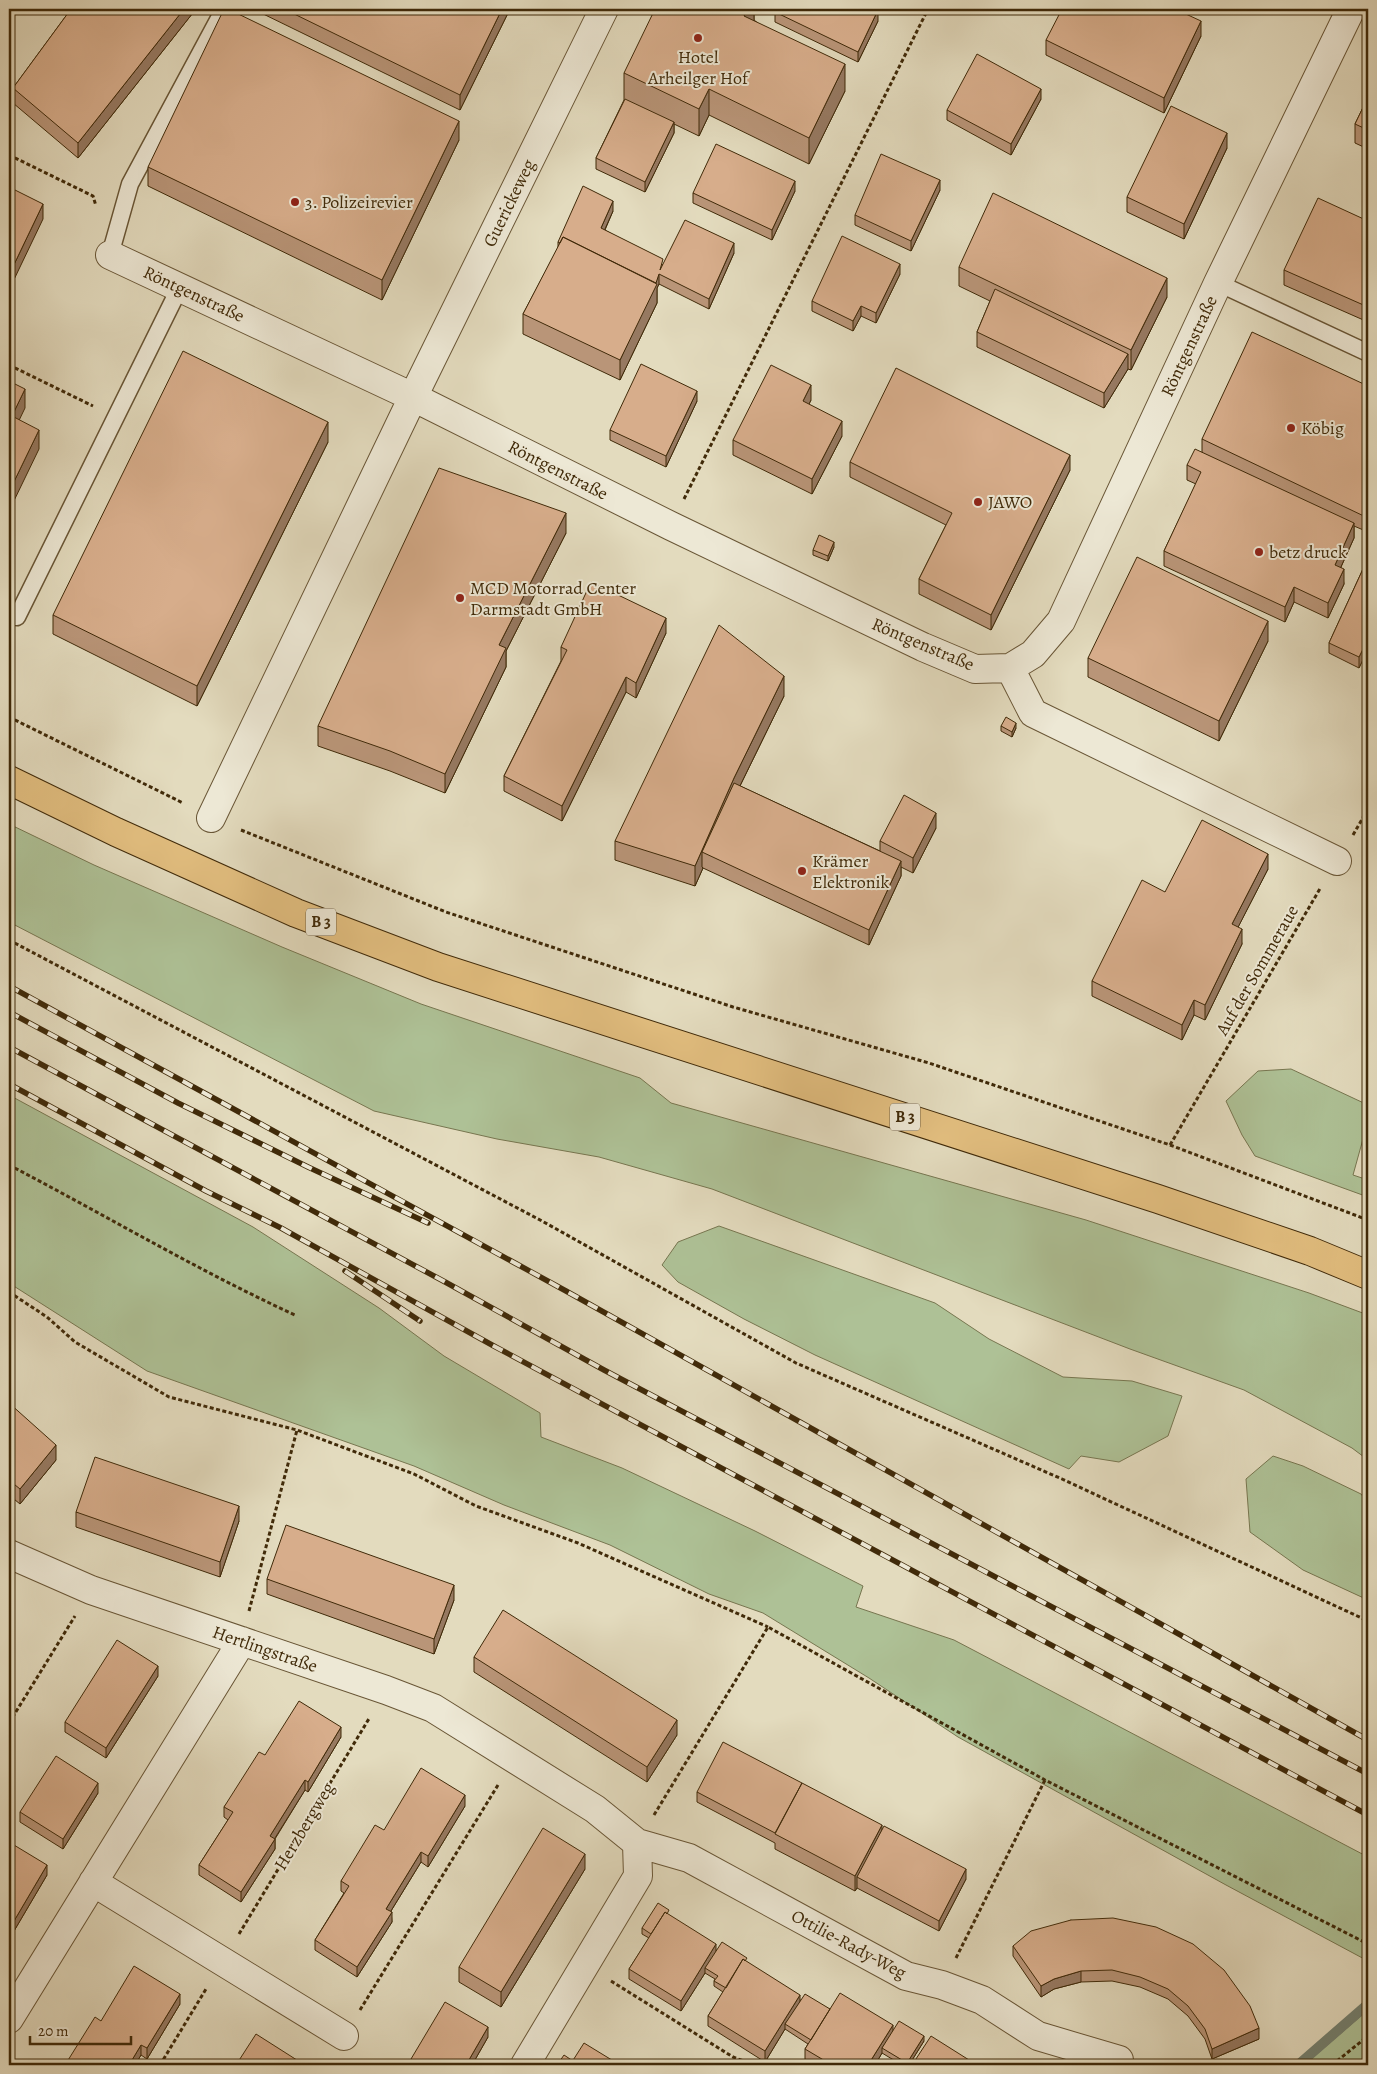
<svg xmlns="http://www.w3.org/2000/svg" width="1377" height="2074" font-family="Alegreya,serif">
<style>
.green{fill:#aec196;stroke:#777650}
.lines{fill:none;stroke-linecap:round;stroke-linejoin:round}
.stream{stroke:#748171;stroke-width:10}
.lane-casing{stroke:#695636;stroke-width:19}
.street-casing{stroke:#695636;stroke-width:30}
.primary-casing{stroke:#402a09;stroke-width:30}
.path{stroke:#402a09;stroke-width:3;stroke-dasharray:4 2.5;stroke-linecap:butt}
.lane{stroke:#ede8d5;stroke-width:16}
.street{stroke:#ede8d5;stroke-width:28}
.primary{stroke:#e2be7f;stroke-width:28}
.rail-casing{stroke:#402a09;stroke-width:5.5}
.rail{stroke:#ede8d5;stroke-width:4;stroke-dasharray:11;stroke-linecap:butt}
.wall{fill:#b99578;stroke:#402a09}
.shaded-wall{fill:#967961;stroke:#402a09}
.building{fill:#d7ad8b;stroke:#402a09}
.poi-dot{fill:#8f2418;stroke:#ede8d5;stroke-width:2}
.labels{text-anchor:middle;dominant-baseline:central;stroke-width:4;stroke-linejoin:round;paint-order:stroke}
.shield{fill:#ede8d5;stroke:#746346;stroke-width:1}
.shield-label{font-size:16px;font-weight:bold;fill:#402a09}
.poi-label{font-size:18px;fill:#402a09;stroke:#ede8d5;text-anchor:start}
.street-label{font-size:18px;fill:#402a09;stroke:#ede8d5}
</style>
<rect width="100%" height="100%" fill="#e3dbbe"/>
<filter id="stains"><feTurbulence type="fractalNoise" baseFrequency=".004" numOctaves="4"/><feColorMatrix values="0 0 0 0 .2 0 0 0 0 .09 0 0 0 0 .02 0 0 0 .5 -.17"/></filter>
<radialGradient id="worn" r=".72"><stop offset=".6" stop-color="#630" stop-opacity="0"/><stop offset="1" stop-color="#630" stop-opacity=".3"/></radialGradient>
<path class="green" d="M9 824 94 865 282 947 421 1004 640 1078 671 1103 1086 1220 1309 1293 1368 1315V1460L1352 1448 1244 1390 1130 1349 712 1189 599 1157 497 1139 374 1111 9 922Z
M1291 1069 1368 1105V1121L1353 1175 1368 1180V1197L1255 1156 1242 1135 1226 1101 1258 1071Z
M9 1095 253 1227 379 1308 444 1356 540 1413 541 1437 622 1468 755 1531 863 1586 856 1607 954 1640 1368 1857V1961L1226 1885 958 1737 869 1678 763 1613 709 1594 610 1545 504 1505 414 1466 147 1371 9 1283Z
M719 1226 935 1303 989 1339 1063 1377 1132 1381 1182 1396 1168 1436 1119 1462 1081 1456 1069 1469 815 1355 744 1319 678 1282 662 1265 678 1242Z
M1273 1456 1303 1466 1361 1494 1368 1503V1600L1303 1570 1250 1532 1246 1479Z
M1368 2010V2065H1304Z"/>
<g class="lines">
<path class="stream" d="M1298 2065 1368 2004"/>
<defs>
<path id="lane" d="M110 255 130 184 224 9
M1218 283 1368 353
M17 617 180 287"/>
<path id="street" d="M110 255 413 397 671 526 923 647 975 669 1010 668 1033 654 1061 621 1218 283 1351 9
M1010 668 1033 713 1337 861
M211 818 413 397 604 9
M9 1554 91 1590 386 1690 433 1708 595 1809 637 1843 689 1858 906 1976 942 1985 982 2000 1038 2036 1119 2060
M93 1882 344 2036
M9 2019 242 1641
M525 2065 638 1876 637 1843"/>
<path id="primary" d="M9 780 116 832 296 913 438 967 1158 1199 1310 1251 1368 1275"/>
</defs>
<use href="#lane" class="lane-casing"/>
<use href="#street" class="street-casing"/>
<use href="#primary" class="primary-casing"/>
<path class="path" d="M9 155 93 196 96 206
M9 365 93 406
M684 499 928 9
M9 717 183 803
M241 830 446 912 733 1007 929 1063 1170 1145 1368 1220
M1353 835 1368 809
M9 940 542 1221 796 1363 1062 1479 1368 1621
M1170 1145 1321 887
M9 1165C105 1215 197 1270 295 1315
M9 1292 47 1317 75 1342 169 1397 297 1430 414 1474 476 1506 578 1543 768 1627
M249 1611 297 1430
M9 1723 75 1616
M654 1815 768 1627 1045 1780 1368 1944
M239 1934 370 1717
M956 1958 1045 1780
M611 1981 733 2057 754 2065
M360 2010 498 1785
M160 2065 206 1989
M1332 2065 1368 2036"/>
<use href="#lane" class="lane"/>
<use href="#street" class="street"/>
<use href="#primary" class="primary"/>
<defs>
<path id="rail" d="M9 986 566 1291 1368 1740
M9 1012 178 1103 308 1167 428 1223
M9 1047 447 1283 604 1370 1368 1774
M9 1084 206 1191 281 1228 492 1345 1368 1815
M345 1271 420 1321"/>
</defs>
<use href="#rail" class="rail-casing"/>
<use href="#rail" class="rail"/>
</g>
<path class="wall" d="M71 9H196L78 158 13 103V88Z
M253 9H510L460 110Z
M754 9V20L845 91 809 164 709 115 699 136 674 124V133L645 192 596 169V158L624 100V73Z
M775 12 878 21 858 62 775 22Z
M1201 36 1164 113 1046 55V40Z
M1368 97V149L1355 143V124Z
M1041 99 1011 155 947 120V110Z
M459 140 382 300 148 186V167Z
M1227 148 1184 239 1127 212V197Z
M940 190 911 251 855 225V215Z
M795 191 772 240 693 203V193Z
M613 211 605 230 663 265 734 253 709 309 659 284 657 288V303L620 380 523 334V314L558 248V242Z
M1368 221V322L1284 285V270Z
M959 267 1167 297 1131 370 1128 369 1104 408 977 347V332L990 301 959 286Z
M900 274 876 323 861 316 853 331 812 311V301Z
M1368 386V532L1354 526V538L1341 567 1344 584 1328 618 1294 602 1285 622 1164 566V551L1196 484 1187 480V465L1202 452V439Z
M811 400 809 404 842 436 812 494 733 455V440Z
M697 401 666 467 610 440V430Z
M328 442 197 706 53 634V615Z
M850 462 1070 470 991 630 919 594V579L946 525 850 477Z
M566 533 506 651V667L445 793 390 771 318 746V726Z
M834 547 828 561 813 555V550Z
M1368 558V649L1359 668 1329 653V643Z
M666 633 636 698 626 692 562 821 504 791V776L561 661V647Z
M1268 641 1219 741 1088 677V658Z
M784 696 740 786 880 851V841L936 828 913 873 901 867V876L869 945 703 868 695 886 615 860V841Z
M1001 726 1016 728 1012 737 1001 731Z
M1268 869 1238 927 1242 944 1205 1020 1194 1015 1182 1040 1092 996V981L1165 892Z
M9 1403 56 1460 20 1504 9 1495Z
M76 1512 239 1521 220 1577 76 1527Z
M267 1579 454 1600 434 1654 267 1594Z
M474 1657 677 1735 647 1782 474 1672Z
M158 1676 106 1758 65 1732V1722Z
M341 1737 308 1792 305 1790 275 1839V1849L241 1902 199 1875V1865L228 1820 224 1817V1807L265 1755Z
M697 1792 882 1830 966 1879 939 1931 857 1888 855 1891 775 1849V1843L697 1802Z
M98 1793 63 1849 20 1822V1812Z
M465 1806 428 1867 421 1862 391 1911 392 1922 357 1977 315 1950V1940L344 1893 341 1891V1881L384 1830Z
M9 1842 47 1875 14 1931 9 1928Z
M585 1869 501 2007 459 1982V1967Z
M669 1915 716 1950 747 1962 800 2000 830 2009 924 2041 909 2065H902L882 2053 875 2065H816L805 2059V2049L808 2044 785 2029 765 2062 708 2026V2016L723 1992 714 1986V1981L715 1979 705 1973 681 2011 629 1979V1969L649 1938 642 1934V1928Z
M1071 1920 1259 2039 1212 2059 1205 2039 1188 2016 1168 1999 1140 1987 1112 1981 1081 1982 1054 1989 1041 1997 1013 1956V1946Z
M180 2004 147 2059 141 2055 135 2065H65L101 2021Z
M488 2037 472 2065H411V2059Z"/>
<path class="shaded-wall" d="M184 9H196L78 158V143Z
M502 9H510L460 110V95Z
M748 9H754V23L744 16Z
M878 10V21L858 62V52Z
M1201 21V36L1164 113V98Z
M845 64V91L809 164V138Z
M709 89V115L699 136V109Z
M1041 89V99L1011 155V144Z
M459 121V140L382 300V280Z
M674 122V133L645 192V182Z
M1227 133V148L1184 239V224Z
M940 180V190L911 251V241Z
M795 181V191L772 240V230Z
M613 201V211L601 238V228Z
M43 204V219L9 290V275Z
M734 243V253L709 309V299Z
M900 264V274L876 323V313Z
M659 274V284L657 288V303L620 380V360L654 287Z
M1167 278V297L1131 370V350Z
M861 306V316L853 331V321Z
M1128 354V369L1104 408V393Z
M811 385V400L803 416V401Z
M25 389V408L12 435V416Z
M697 391V401L666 467V456Z
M842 421V436L812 494V479Z
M328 422V442L197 706V686Z
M39 430V449L9 511V492Z
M1070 455V470L991 630V615Z
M566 513V533L506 651V667L445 793V774L499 645Z
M1354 523V538L1335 580V565Z
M834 542V547L828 561V556Z
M1344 569V584L1328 618V603Z
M1294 587V602L1285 622V607Z
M666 618V633L636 698V683Z
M1268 621V641L1219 741V721Z
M1368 639V649L1359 668V657Z
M784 676V696L734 798 702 852V867L703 868 695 886V866L734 778Z
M626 677V692L562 821V806Z
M1016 723V728L1012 737V732Z
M936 813V828L913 873V858Z
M1268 854V869L1232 939V924Z
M901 861V876L869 945V930Z
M1242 929V944L1205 1020V1005Z
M1194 1000V1015L1182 1040V1025Z
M56 1445V1460L20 1504V1489Z
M239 1506V1521L220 1577V1562Z
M454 1585V1600L434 1654V1639Z
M158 1666V1676L106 1758V1748Z
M677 1720V1735L647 1782V1767Z
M341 1727V1737L308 1792V1782Z
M305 1780V1790L270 1846V1836Z
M98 1783V1793L63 1849V1839Z
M465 1795V1806L428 1867V1856Z
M882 1825V1840L857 1877V1888L855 1891V1876Z
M275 1839V1849L241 1902V1892Z
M421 1852V1862L386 1919V1909Z
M585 1854V1869L501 2007V1992Z
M47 1865V1875L14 1931V1921Z
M966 1869V1879L939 1931V1921Z
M392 1912V1922L357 1977V1967Z
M716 1944V1955L705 1968V1973L681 2011V2001Z
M1081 1971V1982L1054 1989 1041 1997V1986L1054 1979Z
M180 1994V2004L147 2059V2048Z
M800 1995V2005L785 2024V2029L765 2062V2051Z
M893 2025V2035L882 2048V2053L875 2065H868Z
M488 2027V2037L472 2065H466Z
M1259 2028V2039L1212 2059V2049Z
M924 2036V2041L909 2065H907V2063Z
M141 2045V2055L135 2065H129Z"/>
<path class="building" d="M71 9H184L78 143 13 88Z
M224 9H228L459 121 382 280 148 167Z
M284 9H502L460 95Z
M655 9H748L744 16 845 64 809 138 709 89 699 109 624 73Z
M777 9H874L878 10 858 52 775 12Z
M1062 9H1175L1201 21 1164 98 1046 40Z
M977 54 1041 89 1011 144 947 110Z
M1368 97V130L1355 124Z
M625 99 674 122 645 182 596 158Z
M1171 106 1227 133 1184 224 1127 197Z
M716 144 795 181 772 230 693 193Z
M881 154 940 180 911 241 855 215Z
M583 186 613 201 601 228 663 259 660 270 685 220 734 243 709 299 659 274 656 283 563 237 560 243 558 242Z
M9 187 43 204 9 275Z
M993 193 1167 278 1131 350 959 267Z
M1318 198 1368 221V307L1284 270Z
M842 236 900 264 876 313 861 306 853 321 812 301Z
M563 237 657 284 620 360 523 314Z
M995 289 1128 354 1104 393 977 332Z
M1252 332 1368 386V518L1202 439Z
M183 351 328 422 197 686 53 615Z
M641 364 697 391 666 456 610 430Z
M771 365 811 385 803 401 842 421 812 479 733 440Z
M896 368 1070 455 991 615 919 579 952 513 850 462Z
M9 381 25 389 12 416 39 430 9 492Z
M1195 449 1354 523 1335 565 1344 569 1328 603 1294 587 1285 607 1164 551 1201 472 1187 465Z
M439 468 566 513 499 645 506 648 445 774 390 751 318 726Z
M819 535 834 542 828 556 813 550Z
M1137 557 1268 621 1219 721 1088 658Z
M1368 558V639L1359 657 1329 643Z
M591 582 666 618 636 683 626 677 562 806 504 776 567 650 561 647Z
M719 625 784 676 734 778 695 866 615 841Z
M1006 717 1016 723 1012 732 1001 726Z
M734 783 901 861 869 930 702 852Z
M904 795 936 813 913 858 880 841Z
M1202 820 1268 854 1232 924 1242 929 1205 1005 1194 1000 1182 1025 1092 981 1142 880 1165 892Z
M9 1403 56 1445 20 1489 9 1480Z
M95 1457 239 1506 220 1562 76 1512Z
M286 1525 454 1585 434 1639 267 1579Z
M503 1610 677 1720 647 1767 474 1657Z
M117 1640 158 1666 106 1748 65 1722Z
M299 1701 341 1727 308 1782 305 1780 270 1836 275 1839 241 1892 199 1865 233 1812 224 1807 259 1752 265 1755Z
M723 1742 802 1783 775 1833 697 1792Z
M56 1756 98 1783 63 1839 20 1812Z
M421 1768 465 1795 428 1856 421 1852 386 1909 392 1912 357 1967 315 1940 349 1886 341 1881 375 1825 384 1830Z
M802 1783 882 1825 855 1876 775 1834Z
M884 1826 966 1869 939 1921 857 1877Z
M543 1828 585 1854 501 1992 459 1967Z
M9 1842 47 1865 14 1921 9 1918Z
M658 1903 669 1910 667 1914 665 1912 651 1934 642 1928Z
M665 1912 716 1944 681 2001 629 1969Z
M1113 1918 1156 1927 1193 1944 1224 1970 1250 2006 1259 2028 1212 2049 1205 2029 1188 2006 1168 1989 1140 1977 1112 1970 1081 1971 1054 1979 1041 1986 1013 1946 1031 1931 1071 1920Z
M722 1942 747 1958 745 1961 743 1959 726 1988 714 1981 718 1976 705 1968Z
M743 1959 800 1995 765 2051 708 2016Z
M134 1966 180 1994 147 2048 141 2045 129 2065H65L95 2017 101 2021Z
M840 1993 893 2025 868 2065H832L805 2049Z
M805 1994 830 2009 811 2040 785 2024Z
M445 2002 488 2027 466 2065H422L411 2059Z
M899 2021 924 2036 907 2063 882 2048Z
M256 2034 300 2062 299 2065H236Z
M931 2036 977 2065H912Z
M584 2043 620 2065H570Z
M564 2055 573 2061 570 2065H557Z"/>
<g class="poi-dot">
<circle cx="698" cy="38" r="5"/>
<circle cx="295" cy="202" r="5"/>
<circle cx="1291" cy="428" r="5"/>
<circle cx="978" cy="502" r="5"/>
<circle cx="1259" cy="552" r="5"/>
<circle cx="460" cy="598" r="5"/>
<circle cx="802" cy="871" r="5"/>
</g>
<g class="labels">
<g class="shield">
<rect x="306" y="908.5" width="30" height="27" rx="4"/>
<rect x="890" y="1103.5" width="30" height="27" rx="4"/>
</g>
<g class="shield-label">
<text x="321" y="922">B 3</text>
<text x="905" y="1117">B 3</text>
</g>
<g class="poi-label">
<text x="698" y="57" text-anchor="middle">Hotel<tspan x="698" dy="21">Arheilger Hof</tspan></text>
<text x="305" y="202">3. Polizeirevier</text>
<text x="1301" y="428">Köbig</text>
<text x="988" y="502">JAWO</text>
<text x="1269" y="552">betz druck</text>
<text x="470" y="588">MCD Motorrad Center<tspan x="470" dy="21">Darmstadt GmbH</tspan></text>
<text x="812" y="861">Krämer<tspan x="812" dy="21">Elektronik</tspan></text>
</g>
<g class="street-label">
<text transform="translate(509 203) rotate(-64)">Guerickeweg</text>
<text transform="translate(194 294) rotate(25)">Röntgenstraße</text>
<text transform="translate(1189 346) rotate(-65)">Röntgenstraße</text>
<text transform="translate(558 470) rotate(27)">Röntgenstraße</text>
<text transform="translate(923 644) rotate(23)">Röntgenstraße</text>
<text transform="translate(1257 970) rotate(-60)">Auf der Sommeraue</text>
<text transform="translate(265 1649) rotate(19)">Hertlingstraße</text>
<text transform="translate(304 1826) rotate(-59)">Herzbergweg</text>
<text transform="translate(849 1944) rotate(28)">Ottilie-Rady-Weg</text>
</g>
</g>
<rect width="1377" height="2074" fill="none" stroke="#e3dbbe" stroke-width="30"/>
<rect x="10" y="10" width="1357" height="2054" fill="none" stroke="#402a09" stroke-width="2.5"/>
<rect x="15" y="15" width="1347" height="2044" fill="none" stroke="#402a09"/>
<path d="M30 2036v8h101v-8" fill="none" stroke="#402a09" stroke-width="2.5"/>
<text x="38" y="2036" font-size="15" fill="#402a09" stroke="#ede8d5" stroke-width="4" paint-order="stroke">20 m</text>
<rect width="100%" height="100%" filter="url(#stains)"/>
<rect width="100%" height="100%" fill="url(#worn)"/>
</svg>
